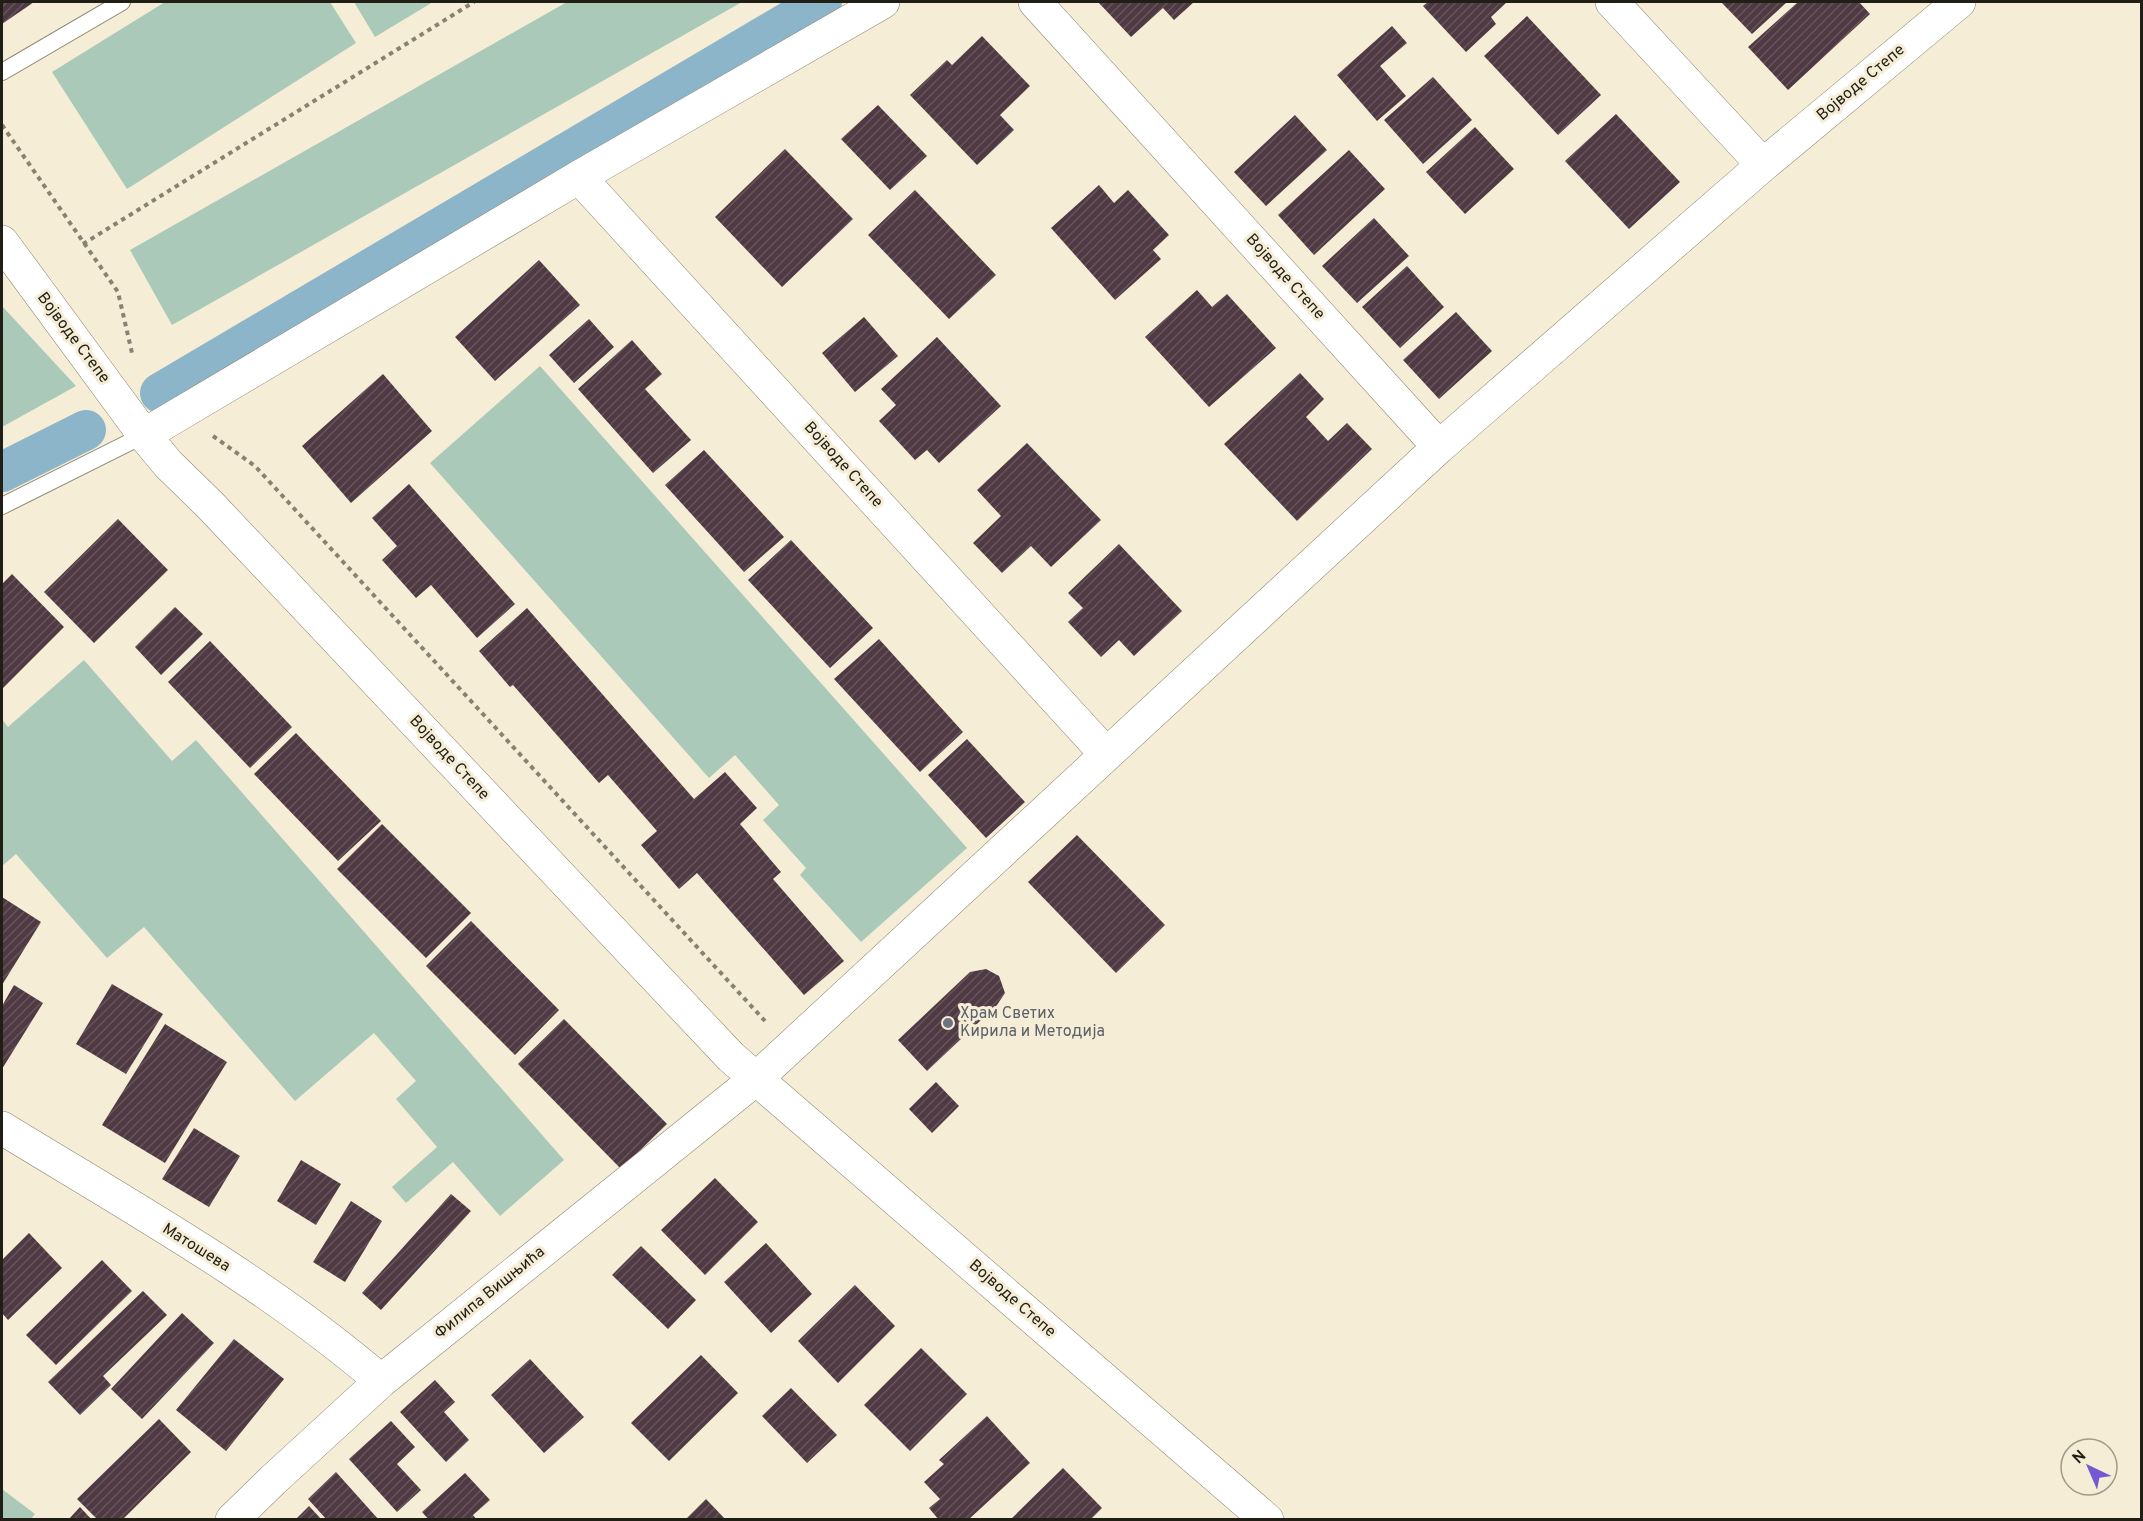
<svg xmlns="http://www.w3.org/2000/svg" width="2143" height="1521" font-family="Overpass,sans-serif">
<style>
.green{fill:#aac9b8}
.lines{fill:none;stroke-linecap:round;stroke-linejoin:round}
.canal{stroke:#8db5ca;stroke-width:40}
.building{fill:url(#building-hatch)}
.lane-casing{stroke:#8c856f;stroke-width:18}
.street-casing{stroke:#8c856f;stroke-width:34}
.path{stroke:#878272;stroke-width:4;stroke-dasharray:4.5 4.5;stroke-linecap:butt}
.lane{stroke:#fff;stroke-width:16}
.street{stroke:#fff;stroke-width:33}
.worship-dot{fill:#6b7280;stroke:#f5edd5;stroke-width:2}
.labels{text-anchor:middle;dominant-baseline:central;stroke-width:6;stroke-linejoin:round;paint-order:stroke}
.street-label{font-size:16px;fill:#201e15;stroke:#f5edd5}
.worship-label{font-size:16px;fill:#5b616d;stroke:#f5edd5;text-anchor:start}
</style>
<defs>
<pattern id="building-hatch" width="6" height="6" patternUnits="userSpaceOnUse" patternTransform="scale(1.5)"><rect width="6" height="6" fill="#4f3a43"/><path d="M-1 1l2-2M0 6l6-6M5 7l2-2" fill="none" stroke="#65545b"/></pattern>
</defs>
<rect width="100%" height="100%" fill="#f5edd5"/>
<path class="green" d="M165 2H330L356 43 127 189 52 72Z
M354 2H433L375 37Z
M567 2H742L172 325 130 250Z
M2 306 76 386 2 427Z
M540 366 967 848 861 942 800 875 806 868 763 820 779 805 735 755 709 778 430 463Z
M84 660 172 761 196 740 564 1160 500 1216 453 1162 406 1203 392 1187 437 1147 396 1099 416 1081 374 1033 295 1101 144 927 107 958 16 854 2 866V719L8 727Z
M2 1489 35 1514 31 1519H2Z"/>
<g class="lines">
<path class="canal" d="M160 393 822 2
M2 472 86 430"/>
</g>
<path class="building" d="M2 2H34L2 24Z
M1098 2H1194L1174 20 1163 8 1131 37Z
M1428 2H1507L1491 17 1496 24 1466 52 1423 6Z
M1721 2H1787L1752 34Z
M1798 2H1859L1870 14 1788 90 1748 47Z
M1527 16 1601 95 1558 135 1484 56Z
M1392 26 1407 43 1380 66 1406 96 1377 121 1337 75Z
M982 36 1030 86 1000 115 1014 130 977 165 910 95 947 60 952 65Z
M1433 77 1472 120 1423 164 1384 120Z
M878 105 927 156 890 190 841 139Z
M1616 114 1680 182 1629 229 1565 161Z
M1295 115 1327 150 1266 206 1234 172Z
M1475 127 1514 169 1465 214 1426 172Z
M785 149 853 219 782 287 715 217Z
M1349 150 1385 189 1314 255 1278 215Z
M1099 185 1114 203 1128 190 1169 235 1153 250 1161 259 1115 300 1051 228Z
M915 190 996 275 949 319 868 235Z
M1374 218 1409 256 1357 303 1322 266Z
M539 260 580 305 495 381 455 337Z
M1407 266 1444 307 1400 348 1362 307Z
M1197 290 1212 307 1227 294 1276 348 1209 407 1145 337Z
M1456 312 1492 351 1439 399 1403 360Z
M864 317 898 356 855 392 822 353Z
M589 319 614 347 574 383 549 355Z
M937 337 1001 406 939 463 927 450 915 460 879 421 896 405 881 389Z
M632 340 662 374 645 389 691 440 653 473 578 389Z
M1300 373 1324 399 1306 417 1328 441 1347 423 1372 449 1297 521 1224 444Z
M383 374 432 431 351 503 302 446Z
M1027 443 1101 520 1051 567 1031 546 1002 573 973 543 1001 516 977 490Z
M704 450 784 537 744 572 665 485Z
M409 484 515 604 477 638 431 585 416 598 382 560 397 546 372 518Z
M118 519 168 570 94 643 44 592Z
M791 540 873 628 830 668 748 580Z
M1119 544 1182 611 1134 656 1119 640 1101 657 1068 622 1083 608 1068 593Z
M12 574 64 627 2 689V584Z
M175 607 203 634 161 675 135 647Z
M527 608 694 799 725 772 757 808 740 824 781 872 773 879 844 961 804 995 697 873 679 889 641 845 657 831 608 775 599 783 513 685 510 687 479 651Z
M879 639 963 732 920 772 834 679Z
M210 641 292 727 250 768 168 682Z
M296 733 381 821 338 861 254 774Z
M967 739 1025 802 986 838 928 775Z
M382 824 471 913 426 958 337 869Z
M1077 835 1165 925 1116 973 1028 882Z
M2 897 41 922 2 985Z
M471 921 559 1010 515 1055 426 966Z
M986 969 999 976 1005 993 997 1005 927 1071 898 1040 970 972Z
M112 984 163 1014 126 1074 76 1044Z
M14 985 43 1003 2 1069V1006Z
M564 1019 667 1124 621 1169 518 1064Z
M165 1024 227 1062 165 1163 102 1125Z
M936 1082 959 1106 932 1133 909 1109Z
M194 1128 240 1156 209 1207 162 1179Z
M301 1160 341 1184 316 1225 277 1201Z
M715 1178 758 1222 705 1275 661 1230Z
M451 1194 471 1211 381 1310 362 1293Z
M351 1201 382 1221 345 1282 313 1262Z
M29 1233 62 1268 8 1320 2 1313V1260Z
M766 1243 812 1294 771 1333 724 1282Z
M641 1246 696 1300 668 1329 612 1275Z
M102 1260 132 1291 56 1365 26 1335Z
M855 1285 895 1326 838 1383 798 1341Z
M143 1291 167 1315 103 1376 111 1385 80 1415 48 1382Z
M182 1313 214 1343 142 1419 111 1389Z
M234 1339 284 1379 226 1451 176 1410Z
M921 1348 967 1394 910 1451 864 1405Z
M701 1355 738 1393 669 1461 631 1423Z
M530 1359 584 1417 544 1453 491 1395Z
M435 1380 455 1402 444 1412 469 1440 446 1462 400 1412Z
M791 1388 837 1435 807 1463 762 1416Z
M987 1416 1030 1463 968 1520H939L929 1508 940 1499 924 1482 944 1464 939 1460Z
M159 1419 191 1452 122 1520H98L77 1499Z
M391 1421 415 1447 397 1464 421 1490 397 1512 349 1459Z
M1063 1468 1102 1508 1090 1520H1010Z
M336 1472 379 1520H327L308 1499Z
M465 1473 490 1500 473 1515 477 1520H429L422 1512Z
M706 1499 726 1520H685Z
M309 1506 322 1520H295Z
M80 1507 92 1520H68Z"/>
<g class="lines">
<defs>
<path id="lane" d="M2 72 122 2
M2 506 144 435"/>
<path id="street" d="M1035 2 1439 447
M1612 2 1763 165
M579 177 1106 754
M2 242 144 435 168 464 211 506 731 1057 1267 1520
M144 435 579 177 883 2
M2 1128C131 1207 266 1282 381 1381
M232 1520 273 1480 381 1381 757 1078 1439 447 1763 165 1959 2"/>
</defs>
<use href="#lane" class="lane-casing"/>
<use href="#street" class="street-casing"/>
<path class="path" d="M2 125 118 292 132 353
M83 244 474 2
M213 436 255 466 765 1021"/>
<use href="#lane" class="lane"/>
<use href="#street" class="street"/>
</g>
<circle class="worship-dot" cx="948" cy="1023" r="6"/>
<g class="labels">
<g class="street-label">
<text transform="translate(1861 83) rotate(-40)">Војводе Степе</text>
<text transform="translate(1285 277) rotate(48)">Војводе Степе</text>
<text transform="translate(73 338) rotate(53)">Војводе Степе</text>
<text transform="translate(843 465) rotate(48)">Војводе Степе</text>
<text transform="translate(449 758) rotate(47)">Војводе Степе</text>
<text transform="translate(196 1248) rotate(32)">Матошева</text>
<text transform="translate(490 1293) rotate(-39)">Филипа Вишњића</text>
<text transform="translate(1012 1299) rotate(41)">Војводе Степе</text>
</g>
<g class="worship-label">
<text x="960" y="1014">Храм Светих<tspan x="960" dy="18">Кирила и Методија</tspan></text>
</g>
</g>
<rect width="2143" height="1521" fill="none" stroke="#201e15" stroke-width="6"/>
<g transform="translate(2089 1467) rotate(316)"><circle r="28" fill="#f5edd5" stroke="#a09a88" stroke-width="1.5"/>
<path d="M0-4.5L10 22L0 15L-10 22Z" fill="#7559d4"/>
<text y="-9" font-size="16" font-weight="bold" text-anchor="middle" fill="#201e15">N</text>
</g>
</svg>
